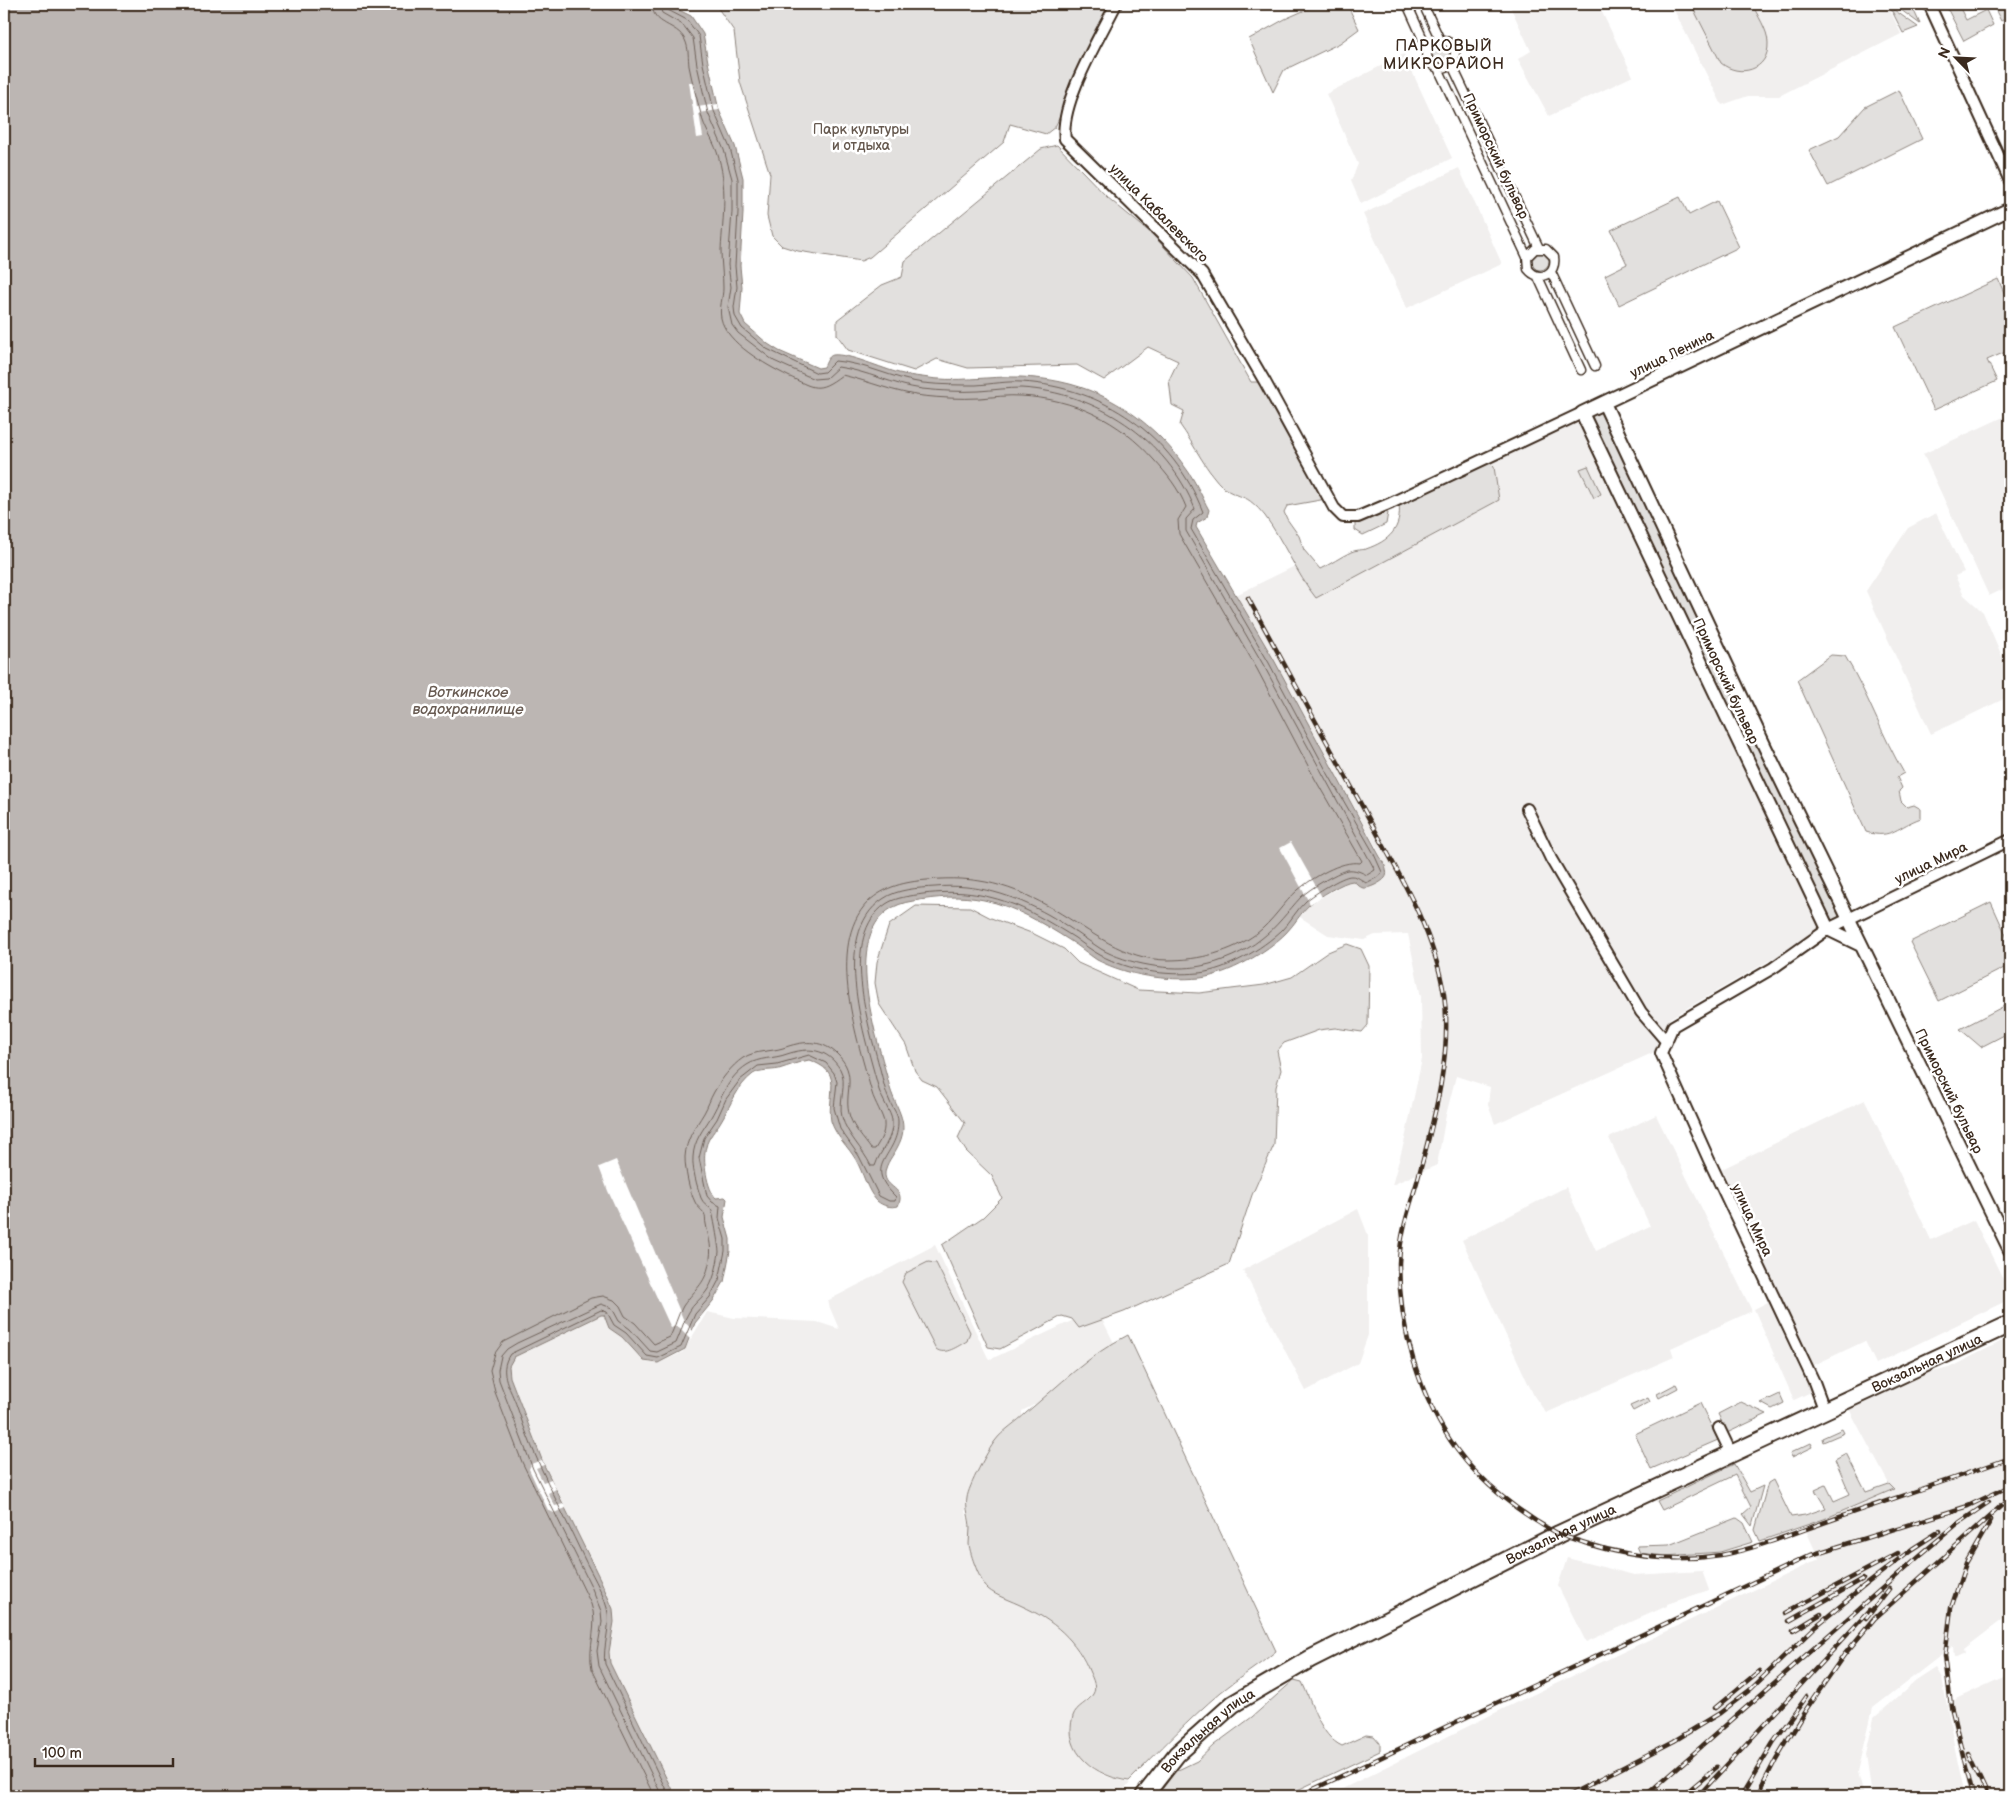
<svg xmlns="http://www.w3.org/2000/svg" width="2014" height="1800" font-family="'Balsamiq Sans',sans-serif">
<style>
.built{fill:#f1efee}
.green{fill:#e2e0de;stroke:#8e857e}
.water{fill:#bcb6b3;stroke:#887e77}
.pier{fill:#fff}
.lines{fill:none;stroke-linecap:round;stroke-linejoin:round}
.shore{stroke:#6f625a;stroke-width:1}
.pedestrian-casing{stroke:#3b2a1e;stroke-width:11}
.minor-casing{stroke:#3b2a1e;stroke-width:14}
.tertiary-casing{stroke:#3b2a1e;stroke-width:16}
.primary-casing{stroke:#3b2a1e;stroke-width:20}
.pedestrian{stroke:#fff;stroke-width:8}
.minor{stroke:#fff;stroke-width:10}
.tertiary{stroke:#fff;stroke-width:12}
.primary{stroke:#fff;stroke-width:16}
.rail-casing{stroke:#3b2a1e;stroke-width:4.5}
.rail{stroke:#fff;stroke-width:2.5;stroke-dasharray:8;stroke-linecap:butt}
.labels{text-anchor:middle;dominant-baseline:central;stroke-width:5;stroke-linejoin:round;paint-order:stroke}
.park-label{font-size:14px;fill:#65584e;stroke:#fff}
.street-label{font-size:14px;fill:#3b2a1e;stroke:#fff}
.water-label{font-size:15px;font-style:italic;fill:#685b52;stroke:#fff}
.quarter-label{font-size:16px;letter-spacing:1px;fill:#3b2a1e;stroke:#fff}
</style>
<rect width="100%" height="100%" fill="#fff"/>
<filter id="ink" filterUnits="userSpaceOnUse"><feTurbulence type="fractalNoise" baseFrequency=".02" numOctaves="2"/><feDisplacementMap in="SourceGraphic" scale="10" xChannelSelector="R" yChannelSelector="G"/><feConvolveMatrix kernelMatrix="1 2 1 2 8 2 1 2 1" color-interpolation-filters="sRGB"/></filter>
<g filter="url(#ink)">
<path class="built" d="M1509 4H1598L1633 76 1549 116 1518 59 1531 51Z
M1671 4H1887L1901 34 1779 96H1748L1722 105Z
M1404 54 1452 158 1361 204 1351 181 1358 164 1326 94Z
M1459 168 1502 264 1407 308 1363 214Z
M2010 414V586L1989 596 1923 454Z
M1579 419 1824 929 1670 1018 1665 1033 1644 1007 1574 886 1564 890 1637 1014 1662 1041 1659 1050 1495 1124 1488 1105 1490 1087 1456 1076 1446 1115 1437 1165 1392 1185 1405 1139 1422 1059 1421 997 1408 934 1375 935 1364 940 1328 935 1300 917 1310 904 1350 881 1357 882 1359 886 1381 881 1385 878 1387 873 1378 850 1236 595 1299 564 1316 597 1499 500 1494 467 1489 462Z
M1936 513 1964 572 1955 576 1964 595 1983 612 2010 675V696L1931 734 1866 591 1908 528Z
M1865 1100 1931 1240 1974 1220 2008 1289 2010 1299 1876 1364 1865 1341 1812 1366 1722 1169Z
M1656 1115 1752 1311 1671 1348 1674 1357 1546 1413 1534 1396 1462 1240 1566 1187 1596 1251 1650 1226 1609 1138Z
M1358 1209 1368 1235V1335L1358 1363 1306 1391 1243 1270Z
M935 1245 989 1360 1097 1309 1122 1359 1022 1411V1420L965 1511 970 1527 969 1544 987 1588 1042 1615 1060 1629 1072 1641 1089 1671 1095 1686 1093 1694 1082 1704 1071 1738 1082 1757 1094 1769 1105 1776 1130 1783 1119 1796H675L610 1662 609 1652 614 1622 601 1581 536 1446 510 1377 509 1371 511 1361 514 1357 521 1353 601 1315H604L610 1328 622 1337 644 1360 650 1363H659L683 1352 707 1312 734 1318 817 1322 839 1329 827 1301Z
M1768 1302 1811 1392 1794 1400 1754 1309Z
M2010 1337V1614L1964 1649 1965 1653 1954 1658 1953 1646 1873 1708 1858 1773 1864 1796H1328L1511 1705 1819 1559 1804 1526 1824 1519 1894 1489 1889 1484 1849 1409 1920 1375 1949 1368Z
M1567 1558 1634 1575 1702 1571 1709 1590 1667 1604V1606L1586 1642 1558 1586Z
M1936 1668 1942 1678 1957 1760 1965 1796H1872L1866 1754 1874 1718 1916 1681Z
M2010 1674V1796H1970L1947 1703Z"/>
<path class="green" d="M715 4H1112L1055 127 1046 134 1010 124 1004 142 870 257 861 261 798 251 782 246 772 236 767 216 770 174 740 82 734 31Z
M1319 4H1347L1359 29 1340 43 1284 70 1273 92 1249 39 1285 19Z
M1691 4H1752C1757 15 1768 30 1768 43 1769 71 1739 78 1721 63Z
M1893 4H1911L1920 24Z
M1945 4H1958L1966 20 1986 10 1993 25 1964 41Z
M2000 4H2010V16L2001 21 1994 7Z
M1890 7 1918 27 1903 33Z
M1431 54a9 9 0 1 1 18 0a9 9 0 1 1-18 0Z
M1899 90 1922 139 1828 186 1809 150 1839 136 1865 107Z
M1057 145 1107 197 1152 234 1193 278 1251 382H1259L1326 499 1287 506 1284 512 1287 519 1299 536 1304 550 1320 569C1331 564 1340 557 1351 552 1355 550 1361 550 1366 549 1389 541 1402 529 1399 504L1489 462 1494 467 1499 500 1316 598C1296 573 1284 542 1265 516 1260 510 1252 501 1245 498 1238 495 1230 493 1224 488 1207 473 1194 444 1180 425L1184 411 1172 405 1169 380 1178 361 1148 347 1104 380 1077 365 968 368 937 359 914 371 848 350 837 335V320L882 285 902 277 905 261 1041 149Z
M1680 197 1689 215 1717 201 1739 247 1619 305 1605 275 1627 264 1611 230Z
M1531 261a9 9 0 1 1 18 0a9 9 0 1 1-18 0Z
M1998 279 2010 306V350L1987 360 1997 381 1934 410 1895 327Z
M1604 403 1849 918 1828 929 1582 413Z
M1588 466 1601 494 1594 498 1580 469Z
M1380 510 1388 513 1386 524 1363 535 1355 530V524L1358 520Z
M1831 655 1845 656C1868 694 1882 736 1904 773L1897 777 1902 788 1899 791 1901 801 1907 807 1914 805 1921 809V818C1898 826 1892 840 1866 832L1797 680Z
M1991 902 2010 944V965L1939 1001 1910 942Z
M916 906 970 907 991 918 1034 934 1064 949 1078 963 1138 990 1199 993 1264 985 1292 977 1328 952 1347 944 1361 949 1369 966 1368 1025 1362 1032 1335 1028 1319 1030 1284 1043 1277 1051 1281 1070 1276 1087 1274 1145 1252 1195 1229 1264 1124 1312 1079 1328 1072 1319 1062 1316 1000 1349 988 1347 942 1245 983 1217 1002 1198 992 1176 966 1151 958 1138 965 1123 937 1087 922 1080 915 1071 906 1045 879 1004 875 983 877 962 889 925Z
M2010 1003V1032L1981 1047 1960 1029Z
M928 1262 936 1263 970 1332 967 1341C958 1346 945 1356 936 1349L902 1282 906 1273Z
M1128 1335 1276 1651C1259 1666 1238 1678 1221 1692 1188 1720 1159 1751 1129 1781 1097 1777 1062 1753 1073 1716 1076 1706 1088 1703 1093 1694 1097 1688 1093 1679 1090 1673 1077 1640 1053 1620 1022 1606 1012 1601 996 1596 988 1589 980 1582 970 1554 969 1544 969 1539 970 1533 970 1528 970 1519 965 1508 967 1498 968 1487 988 1450 995 1441 1003 1430 1017 1422 1026 1413 1058 1386 1090 1354 1128 1335Z
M1676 1384 1678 1388 1659 1398 1657 1394Z
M1780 1394 1784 1403 1772 1409 1761 1403Z
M1648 1398 1650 1402 1633 1411 1630 1406Z
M1741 1402 1767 1414 1727 1433 1718 1414Z
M1700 1403 1718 1440 1651 1469 1635 1434Z
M1842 1429 1844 1433 1823 1442 1822 1438Z
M1811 1443 1813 1447 1792 1457 1790 1453Z
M1846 1453 1866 1492 1889 1484 1894 1489 1824 1519 1760 1541 1755 1530 1768 1483 1773 1480 1791 1517 1805 1515 1826 1508 1815 1490 1826 1485 1834 1501 1850 1494 1835 1459Z
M1734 1464 1750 1492 1763 1486 1752 1526 1743 1514 1751 1507 1735 1475 1662 1510 1657 1501Z
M1737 1518 1744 1523 1753 1542 1720 1552 1665 1556 1640 1553 1637 1546 1669 1545Z
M1294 1680 1302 1682C1312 1703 1320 1736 1342 1746L1366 1735 1374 1736 1380 1743V1751L1285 1796H1157L1176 1771 1197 1761 1214 1745 1252 1717Z"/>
<path class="water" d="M4 4H667L691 16 703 34 708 62 719 110 735 146 743 178V213L740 266 742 287 740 314 745 324 768 344 779 351 818 368 824 367C826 363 828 356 833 355 848 353 883 369 899 373 907 375 914 376 922 377 955 383 988 376 1021 377 1047 378 1074 383 1098 394 1132 409 1164 436 1185 467 1195 480 1201 495 1209 510L1207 517 1197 523 1196 527 1274 660 1385 866C1386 870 1388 874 1385 878 1382 882 1369 889 1363 888 1359 887 1357 883 1353 881 1344 881 1318 898 1310 904 1301 912 1295 924 1286 933 1267 952 1228 975 1200 978 1165 981 1129 976 1097 960 1088 954 1079 946 1069 940 1044 924 1014 906 984 900 960 895 937 897 913 901 831 913 878 1038 890 1088 897 1111 911 1123 897 1148 893 1156 886 1163 885 1173 884 1189 907 1187 898 1206 891 1208 883 1206 877 1201 867 1191 863 1172 856 1160 848 1146 836 1137 831 1121 828 1107 835 1085 830 1075 826 1067 817 1063 809 1060 798 1062 789 1066 779 1069 770 1071 761 1069 753 1074 737 1086 731 1105 721 1121 716 1130 708 1137 706 1147 702 1159 707 1190 716 1198L725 1197 727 1199 724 1217 730 1239V1251L724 1282 713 1301 695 1323 685 1349 658 1363 644 1361 622 1337 609 1328 604 1315H601L514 1357 509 1366 510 1377 544 1465 601 1581 613 1609 614 1622 609 1652 610 1663 675 1796H4Z"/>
<path class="pier" d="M689 82H693L697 107 718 104 719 110 699 113 703 137 697 138Z
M1291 842 1322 897 1310 904 1280 848Z
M616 1160 684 1321 693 1331 690 1339 677 1326 671 1328 608 1191 599 1167Z
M542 1460 544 1465 536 1468 543 1482 551 1479 556 1489 548 1493 555 1506 564 1504 566 1508 554 1513 548 1510 529 1469 531 1464Z"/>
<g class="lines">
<path class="shore" d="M652 4C652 26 677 23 685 40 689 48 688 58 689 66 692 82 697 99 701 114 704 128 713 140 717 152 728 185 723 216 721 250 721 263 723 275 723 288 723 298 719 307 721 318 726 343 766 365 788 376 814 388 817 394 842 375 869 381 895 393 923 396 941 398 961 399 980 398 993 397 1008 395 1021 396 1074 399 1119 420 1154 460 1167 474 1179 489 1186 507L1178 520 1179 534 1257 669 1315 779 1362 861 1360 863C1341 860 1312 878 1298 890 1283 903 1273 921 1256 934 1231 952 1200 960 1168 960 1124 960 1091 931 1055 910 1012 885 977 875 927 880 905 882 885 886 868 902 825 945 858 1042 872 1093 874 1101 884 1117 884 1123 885 1133 880 1141 875 1149H871C864 1139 854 1129 850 1117 842 1093 860 1075 836 1053 820 1039 802 1041 783 1048 770 1052 756 1050 743 1058 731 1066 721 1080 714 1092 710 1099 708 1106 704 1113 695 1128 686 1139 685 1157 685 1170 689 1190 695 1202 697 1207 701 1209 704 1213 706 1216 705 1221 706 1224 708 1236 712 1245 710 1258 706 1285 697 1286 683 1306 677 1316 675 1327 670 1337L654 1344 635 1323 625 1316 620 1306 614 1300 603 1296 591 1298 503 1342 495 1353 490 1371 495 1392 522 1462 591 1604C599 1625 587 1647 592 1669L654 1796
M659 4 662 13 683 25 693 38 697 65 708 113 724 150 732 179V212L728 265 731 287 728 307 732 325 738 333 774 361 814 379 826 378 838 367C867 371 893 385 922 389 941 391 961 392 979 391 993 390 1007 388 1021 388 1096 392 1167 439 1195 509L1186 519V531L1264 666 1375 870 1367 875C1361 872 1355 869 1347 870 1337 872 1309 889 1301 897 1288 911 1277 927 1261 939 1245 952 1222 962 1201 966 1172 972 1127 964 1101 949 1084 938 1067 925 1049 915 1013 895 976 883 935 887 918 888 897 889 883 899 829 935 866 1040 879 1090 882 1099 891 1113 892 1120 894 1139 880 1150 875 1166H871C863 1149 847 1135 842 1117 838 1102 848 1083 840 1069 827 1048 808 1047 787 1054 774 1059 759 1057 747 1065 727 1078 722 1098 711 1117 703 1130 694 1140 693 1157 692 1169 697 1186 701 1198 703 1203 707 1205 711 1209 713 1211 719 1248 719 1252 717 1266 714 1281 706 1292 701 1299 693 1304 689 1312 683 1321 681 1333 676 1343L657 1352 650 1351 630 1329 619 1321 612 1308 601 1304 517 1343 507 1349 501 1356 498 1370 499 1380 533 1469 591 1586 601 1611 602 1622 597 1651 599 1666 662 1796
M665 4 668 10 687 20 699 36 703 64 714 111 730 148 738 179V212L735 266 737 287 734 307 735 316 742 328 767 349 817 373 824 372 835 361C865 363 893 379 923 383 940 385 959 385 976 385 992 384 1007 381 1022 382 1103 387 1173 435 1203 512L1193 520 1191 529 1269 663 1327 772 1373 852 1382 872 1378 877 1366 883C1361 880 1358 876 1351 876 1342 876 1314 894 1306 901 1297 909 1291 921 1282 930 1262 949 1227 970 1199 973 1165 976 1130 971 1100 955 1091 950 1083 944 1075 938 1056 926 1036 914 1015 905 983 893 958 890 923 894 911 896 896 897 886 904 839 936 869 1026 880 1069 883 1080 885 1092 890 1102 893 1109 898 1114 898 1121 899 1158 860 1163 896 1197L895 1201H889L879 1196 859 1156 840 1129 834 1108 837 1082 834 1073 826 1063 809 1055 777 1064 758 1066 740 1080 726 1099 717 1119 704 1138 699 1158 707 1196 712 1202 720 1206 719 1218 725 1239V1251L719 1280 710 1297 695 1314 681 1347 658 1358 647 1356 626 1333 614 1325 607 1312 601 1310 510 1354C497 1373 511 1388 517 1407 534 1459 560 1507 583 1556 591 1573 602 1590 607 1608 612 1626 602 1646 605 1664L669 1796"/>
<defs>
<path id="pedestrian" d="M1407 4 1427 48
M1423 4 1440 40
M1427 54a14 14 0 1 1 28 0a14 14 0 1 1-28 0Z
M1451 63 1539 248
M1438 68 1527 257 1528 269C1539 283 1557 274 1554 257L1546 249H1535L1527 257
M1551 272 1595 366
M1538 277 1581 370"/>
<path id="minor" d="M1116 4C1100 37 1059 103 1065 139L1202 274 1265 382 1334 508 1343 517H1358L1391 503 1582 413
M1929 4 2010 181
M1527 809 1551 859 1641 1012 1666 1041
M1824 1409 1814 1382 1709 1160 1661 1053 1673 1026 1773 968 1828 929 2010 840
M1719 1428 1731 1453"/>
<path id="tertiary" d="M1604 403 1765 747 2010 1250
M1861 945 1828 929 1582 413 2010 209"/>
<g id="primary">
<path id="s1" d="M1144 1796 1177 1754 1233 1704 1310 1659 1559 1534 2010 1324"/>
</g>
</defs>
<use href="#pedestrian" class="pedestrian-casing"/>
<use href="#minor" class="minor-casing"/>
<use href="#tertiary" class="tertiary-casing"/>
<use href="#primary" class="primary-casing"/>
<use href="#pedestrian" class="pedestrian"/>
<use href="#minor" class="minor"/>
<use href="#tertiary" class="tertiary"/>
<use href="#primary" class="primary"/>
<defs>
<path id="rail" d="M1248 598C1286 667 1324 737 1362 806 1394 866 1433 926 1444 994 1453 1055 1433 1123 1417 1182 1409 1208 1400 1235 1399 1263 1399 1328 1419 1398 1457 1450 1482 1484 1520 1513 1556 1533 1565 1537 1576 1540 1585 1543 1628 1557 1676 1562 1721 1555 1760 1548 1799 1531 1837 1518 1895 1498 1953 1479 2010 1458
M1861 1588 1912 1549 1940 1531
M1785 1613 1898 1553
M1866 1619 1889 1589
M1789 1621 1863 1579
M1793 1631 1821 1614
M1715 1708 1759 1671
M1968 1753 1988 1796
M1571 1794 1674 1741 1720 1713 1751 1689 1816 1626 1867 1584
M1299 1796 1811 1555 1968 1506 2010 1486
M1645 1796 1919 1556 1957 1524 1989 1502
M1682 1796 1717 1767
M1698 1796 1869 1611
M1741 1796 1773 1743 1807 1696
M1757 1796 1776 1759 1805 1711 1844 1655 1875 1618 2010 1498
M1973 1796 1951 1706 1945 1656 1951 1608 1966 1563 1991 1520"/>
</defs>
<use href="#rail" class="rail-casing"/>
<use href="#rail" class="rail"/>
</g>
</g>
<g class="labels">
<g class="park-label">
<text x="861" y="129">Парк культуры<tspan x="861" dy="16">и отдыха</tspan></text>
</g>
<g class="street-label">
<text transform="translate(1496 156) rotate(65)">Приморский бульвар</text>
<text transform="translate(1159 213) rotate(45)">улица Кабалевского</text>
<text transform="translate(1672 354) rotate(-26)">улица Ленина</text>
<text transform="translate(1726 681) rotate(65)">Приморский бульвар</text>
<text transform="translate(1931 863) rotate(-26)">улица Мира</text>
<text transform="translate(1949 1091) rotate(64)">Приморский бульвар</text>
<text transform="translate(1752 1220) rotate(65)">улица Мира</text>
<text stroke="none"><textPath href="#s1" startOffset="902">Вокзальная улица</textPath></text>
<text stroke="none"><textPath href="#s1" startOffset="498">Вокзальная улица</textPath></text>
<text stroke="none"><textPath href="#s1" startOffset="92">Вокзальная улица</textPath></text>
</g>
<g class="water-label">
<text x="468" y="692">Воткинское<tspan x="468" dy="17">водохранилище</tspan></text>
</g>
<g class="quarter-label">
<text x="1444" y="46">ПАРКОВЫЙ<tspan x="1444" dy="18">МИКРОРАЙОН</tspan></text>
</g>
</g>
<rect width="2014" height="1800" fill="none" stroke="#fff" stroke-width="20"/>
<rect x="10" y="10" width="1994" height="1780" fill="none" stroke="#3b2a1e" stroke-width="2" filter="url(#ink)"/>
<g transform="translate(1956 58) rotate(294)" stroke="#ffffff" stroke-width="4" paint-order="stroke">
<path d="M0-4L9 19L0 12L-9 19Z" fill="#3b2a1e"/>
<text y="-8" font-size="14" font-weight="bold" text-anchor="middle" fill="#3b2a1e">N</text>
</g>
<path d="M35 1758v8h138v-8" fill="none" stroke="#3b2a1e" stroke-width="2.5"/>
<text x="42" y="1758" font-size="15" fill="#3b2a1e" stroke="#ffffff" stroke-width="4" paint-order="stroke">100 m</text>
</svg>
